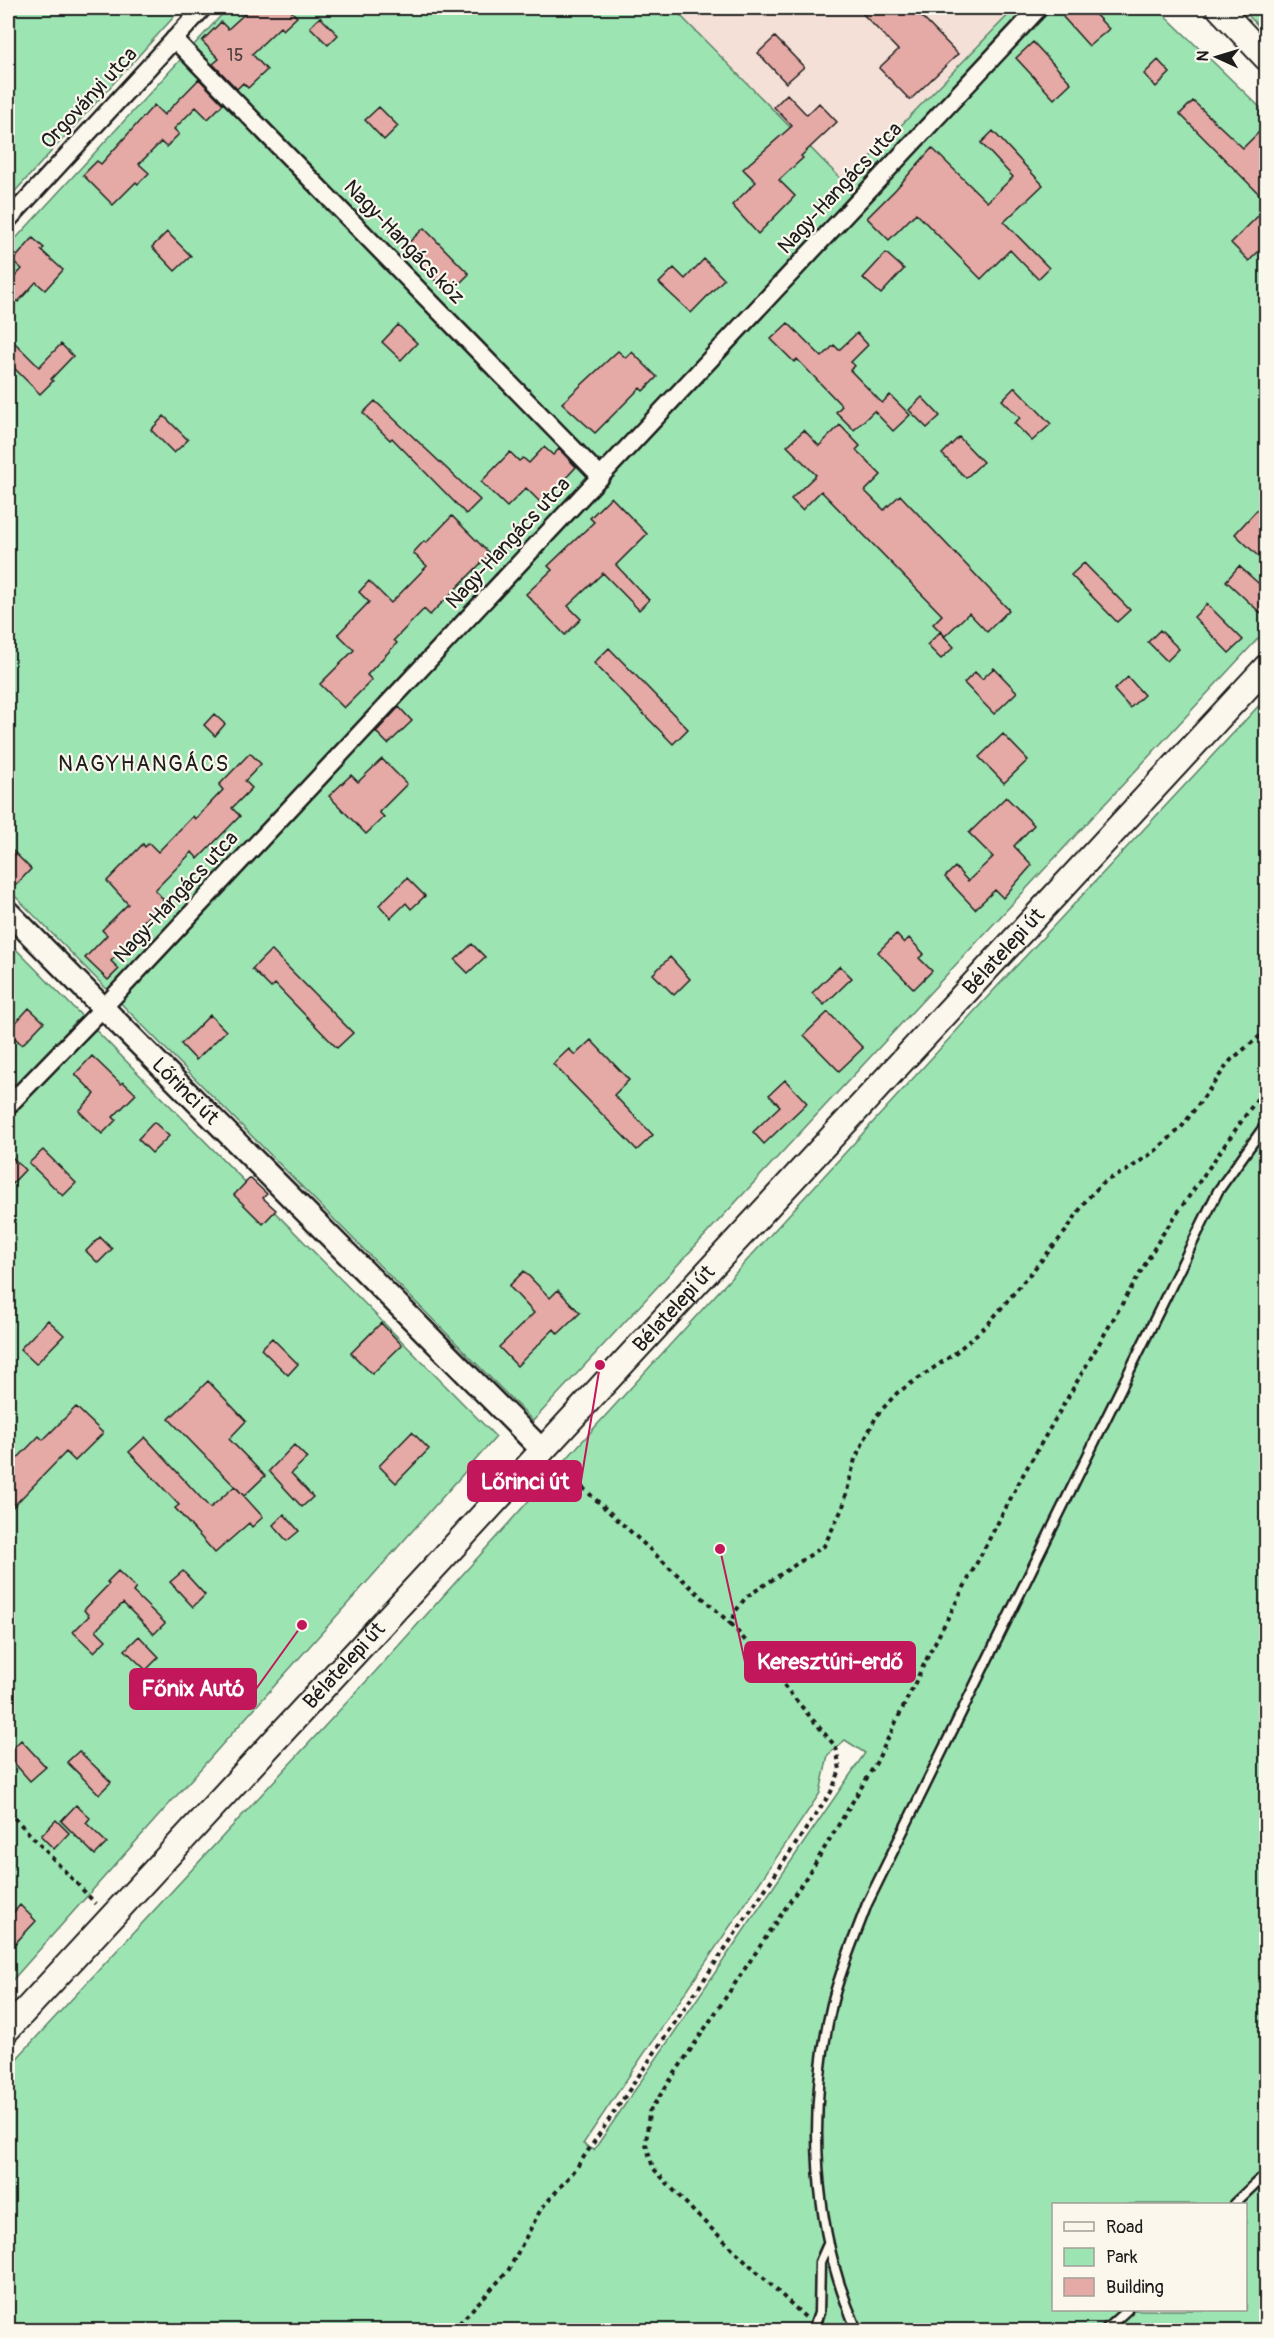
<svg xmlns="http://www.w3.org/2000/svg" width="1274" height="2338" font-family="Pangolin,sans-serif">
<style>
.built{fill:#f4e0d7}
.green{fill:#9ce5b3;stroke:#5c8068;stroke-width:1.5;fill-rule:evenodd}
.building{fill:#e5aaa6;stroke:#1c1c1c;stroke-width:1.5}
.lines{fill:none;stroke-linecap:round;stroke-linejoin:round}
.service-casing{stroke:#1c1c1c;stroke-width:13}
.minor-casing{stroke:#1c1c1c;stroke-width:21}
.tertiary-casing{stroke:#1c1c1c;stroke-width:26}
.secondary-casing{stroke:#1c1c1c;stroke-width:28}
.path{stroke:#1c1c1c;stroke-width:4;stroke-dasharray:4.5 4.5;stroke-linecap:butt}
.service{stroke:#fbf7ec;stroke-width:8}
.minor{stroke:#fbf7ec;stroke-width:16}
.tertiary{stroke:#fbf7ec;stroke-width:21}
.secondary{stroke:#fbf7ec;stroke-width:24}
.labels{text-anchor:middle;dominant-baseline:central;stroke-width:4.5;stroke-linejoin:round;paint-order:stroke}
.number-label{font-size:18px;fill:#4e403e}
.street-label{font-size:21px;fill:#1c1c1c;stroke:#fbf7ec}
.neighbourhood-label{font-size:22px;letter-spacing:1.5px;fill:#1c1c1c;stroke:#fbf7ec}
.leader{fill:none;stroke:#c2185b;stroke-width:2}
.callout-dot{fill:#c2185b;stroke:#fbf7ec;stroke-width:2}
.callout{fill:#c2185b;stroke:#c2185b;stroke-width:2}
.callout-label{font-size:22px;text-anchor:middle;font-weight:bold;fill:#fff}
</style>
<rect width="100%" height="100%" fill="#fbf7ec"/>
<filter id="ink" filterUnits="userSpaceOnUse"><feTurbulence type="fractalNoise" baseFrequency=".0167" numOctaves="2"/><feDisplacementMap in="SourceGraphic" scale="12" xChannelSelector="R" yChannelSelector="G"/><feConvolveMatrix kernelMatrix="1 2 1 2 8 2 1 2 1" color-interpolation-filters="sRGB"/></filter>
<g filter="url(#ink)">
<path class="built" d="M673 8H1015L845 183Z"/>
<path class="green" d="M8 8H182L8 199Z
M228 8H673L845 183 1015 8H1157L1266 113V630L533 1421 8 889V247Z
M1241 8H1266V34Z
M1266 698V2330H8V2068L374 1673 596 1426 980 1005ZM845 1740 865 1753 594 2150 583 2144 820 1793 828 1755ZM1054 2204H1246V2310H1054Z
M8 941 496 1437 8 1985Z"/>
<path class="building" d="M251 8H288L297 17 283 30 280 27 252 54 267 70 248 88 243 83 237 89 213 64 219 59 202 41 221 22 228 29Z
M857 8H913L958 54 910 100 879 68 898 50Z
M1073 8H1089L1109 29 1089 46 1063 17Z
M320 17 338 35 328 45 310 27Z
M775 37 804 67 786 83 758 53Z
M1033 42 1071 83 1054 99 1016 58Z
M1158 60 1170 73 1156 87 1144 74Z
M199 79 223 104 208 119 196 107 174 129 179 134 166 147 161 142 139 164 149 173 138 184 136 182 113 205 83 175 97 161 101 164 154 105 164 115Z
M787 94 807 115 819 103 837 122 801 156 803 158 779 180 795 196 758 234 732 205 756 182 743 169 792 126 774 107Z
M1193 101 1243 148 1266 125V201L1180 114Z
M379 107 398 126 384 140 365 120Z
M993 131 1043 185 1004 222 1049 268 1038 279 1010 250 981 279 916 213 889 240 867 218 895 190 932 148 987 202 1013 177 981 143Z
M1266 208V244L1249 261 1231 243Z
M424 228 469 274 449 294 403 248Z
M167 232 191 256 175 271 152 247Z
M33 238 44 248 41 250 63 270 45 290 36 282 18 302 8 292V284L22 269 13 261Z
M886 253 904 269 881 294 863 278Z
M704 259 724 279 691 313 659 283 674 268 685 279Z
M788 323 822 357 834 345 839 350 857 333 868 345 851 362 855 366 850 370 882 403 890 395 910 415 893 431 874 411 854 430 836 412 842 406 797 359 794 362 771 339Z
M398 325 417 343 401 360 382 342Z
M8 336 39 367 61 344 73 356 51 379 53 381 40 394 8 362Z
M618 351 626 358 632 352 657 377 643 391 640 388 595 433 562 403Z
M1015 387 1051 424 1032 441 1014 423 1020 418 1002 400Z
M922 397 940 416 927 428 909 410Z
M375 401 480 500 466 514 392 438 390 440 363 413Z
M164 416 188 440 174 453 151 430Z
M840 425 860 446 856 450 881 475 865 491 884 510 900 495 1009 610 987 632 969 613 945 636 933 624 942 615 821 491 802 510 791 499 816 475 787 446 804 430 819 446Z
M959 437 983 462 966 478 942 454Z
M544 447 553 455 559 449 576 467 542 504 526 488 507 507 481 482 510 452 519 461 523 458 529 463Z
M611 497 647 534 616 565 649 600 639 610 603 573 568 606 581 619 565 635 526 594 552 570 548 566 594 522 590 518Z
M1266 500V549L1259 557 1235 534Z
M452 516 490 554 430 615 424 609 394 640 397 643 367 675 372 680 344 708 320 684 354 650 338 634 369 602 359 592 369 581 391 603 427 566 413 553 424 541 426 543Z
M1084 563 1130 610 1117 622 1071 575Z
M1239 566 1266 590V618L1226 581Z
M1207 604 1243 640 1229 653 1194 617Z
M1160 630 1179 649 1167 661 1148 642Z
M940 632 954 647 941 659 927 645Z
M609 648 688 729 673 744 594 663Z
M994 668 1017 692 994 714 964 683 975 672 982 679Z
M1128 677 1144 695 1130 708 1114 690Z
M399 707 412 721 388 744 376 732Z
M214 714 225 724 215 736 204 725Z
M1003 734 1028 760 1004 783 979 757Z
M250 753 261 764 245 781 252 788 232 808 240 816 198 859 192 852 155 890 164 900 133 932 136 935 111 961 119 969 108 980 85 958 107 935 102 930 128 904 107 881 143 844 145 847 149 843 158 852 193 816 195 819 223 790 219 785Z
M382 759 407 784 379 812 384 817 366 834 329 796 351 775 358 782Z
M1006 797 1034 825 1014 846 1032 865 1003 898 995 890 975 909 945 877 955 867 968 881 993 857 969 833Z
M8 846 31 869 16 885 8 877Z
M407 878 425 896 411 909 406 903 391 918 379 905Z
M896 934 904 943 909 938 924 954 919 958 932 971 914 989 878 952Z
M472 944 485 957 468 973 455 960Z
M271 950 353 1033 337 1048 275 984 271 988 252 969Z
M670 957 690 979 674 995 653 974Z
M840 966 852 978 824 1005 812 993Z
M29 1008 44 1022 22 1045 8 1031Z
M828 1012 863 1048 839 1071 804 1035Z
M210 1015 226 1031 196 1060 181 1044Z
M591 1040 629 1080 614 1095 653 1135 637 1150 553 1064 569 1049 575 1055Z
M92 1056 121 1084 123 1082 136 1094 113 1117 116 1120 102 1134 79 1111 95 1094 75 1074Z
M785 1080 807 1103 764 1144 753 1132 780 1106 769 1095Z
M154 1122 169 1136 152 1153 138 1139Z
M43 1150 76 1183 63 1196 29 1163Z
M8 1153 25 1170 8 1188Z
M250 1178 267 1194 263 1198 276 1210 263 1224 234 1195Z
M100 1237 112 1249 98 1263 86 1251Z
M524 1271 550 1298 558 1290 580 1313 558 1334 554 1329 517 1366 499 1347 534 1313 509 1286Z
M48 1320 64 1335 36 1364 20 1349Z
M381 1323 402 1345 372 1374 351 1353Z
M272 1338 298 1364 288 1375 261 1349Z
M208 1381 246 1421 229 1439 265 1476 244 1496 169 1419Z
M76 1407 103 1433 75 1461 66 1452 8 1512V1468L39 1436 43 1440Z
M412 1432 429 1449 396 1483 379 1466Z
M145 1437 210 1508 235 1486 263 1517 252 1527 249 1523 215 1553 175 1508 179 1505 129 1452Z
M294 1445 307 1458 291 1473 313 1497 302 1507 269 1471Z
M284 1514 299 1531 287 1541 273 1525Z
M118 1571 136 1588 133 1592 165 1623 154 1634 123 1603 96 1630 106 1640 94 1652 73 1632 89 1616 84 1610 109 1584 107 1582Z
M183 1571 205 1595 193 1607 170 1582Z
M139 1636 159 1657 146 1670 125 1650Z
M21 1740 46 1767 30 1781 8 1756V1753Z
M79 1751 111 1782 99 1794 67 1762Z
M76 1805 90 1818 86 1823 107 1843 95 1855 61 1821Z
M56 1820 69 1833 54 1849 41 1836Z
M20 1905 36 1921 8 1951V1919Z"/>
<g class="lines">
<defs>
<path id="service" d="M1234 2204 1258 2181 1266 2176
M813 2330 819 2313 820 2262 828 2244
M857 2330C812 2229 807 2111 832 2004 840 1970 855 1937 867 1904L1218 1191 1266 1124
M1105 2330 1127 2310"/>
<path id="minor" d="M174 39 601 477
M8 220 203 8
M8 1106 103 1008 1039 8"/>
<g id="tertiary">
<path id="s1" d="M8 912 542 1450"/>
</g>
<g id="secondary">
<path d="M1219 8 1266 58"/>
<path id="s2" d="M8 2029 1266 667"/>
</g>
</defs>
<use href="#service" class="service-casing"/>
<use href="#minor" class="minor-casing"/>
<use href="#tertiary" class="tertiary-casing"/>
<use href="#secondary" class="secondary-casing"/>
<path class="path" d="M556 1463 732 1625
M8 1811 96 1904
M805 2317 696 2214 653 2168 646 2144 649 2112 813 1867 876 1763 930 1652 1024 1473 1162 1235 1266 1086
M453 2330 508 2271 541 2209 575 2170 831 1792 840 1770 836 1747 732 1625 735 1612 746 1597 824 1546 843 1507 855 1459 877 1415 897 1393 954 1354 988 1324 1066 1231 1086 1200 1105 1181 1126 1171 1155 1151 1181 1128 1231 1060 1266 1031"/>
<use href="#service" class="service"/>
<use href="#minor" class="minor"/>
<use href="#tertiary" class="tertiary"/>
<use href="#secondary" class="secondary"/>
</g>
</g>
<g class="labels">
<g class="number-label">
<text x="235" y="55">15</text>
</g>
<g class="street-label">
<text transform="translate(89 98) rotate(-47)">Orgoványi utca</text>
<text transform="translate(840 188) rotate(-47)">Nagy-Hangács utca</text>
<text transform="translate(404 242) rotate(46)">Nagy-Hangács köz</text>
<text transform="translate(508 543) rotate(-47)">Nagy-Hangács utca</text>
<text transform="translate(176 897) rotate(-47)">Nagy-Hangács utca</text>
<text stroke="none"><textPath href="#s2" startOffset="1467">Bélatelepi út</textPath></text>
<text stroke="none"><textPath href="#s1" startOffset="252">Lőrinci út</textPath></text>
<text stroke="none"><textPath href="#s2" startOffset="981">Bélatelepi út</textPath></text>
<text stroke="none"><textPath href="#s2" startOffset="495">Bélatelepi út</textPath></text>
</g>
<g class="neighbourhood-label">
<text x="144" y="764">NAGYHANGÁCS</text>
</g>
</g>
<path class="leader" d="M600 1365L581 1481M720 1549L745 1662M302 1625L256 1689"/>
<g class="callout-dot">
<circle cx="600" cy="1365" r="6"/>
<circle cx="720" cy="1549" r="6"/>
<circle cx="302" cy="1625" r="6"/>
</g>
<g class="callout">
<rect x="468" y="1461" width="113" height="40" rx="6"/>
<rect x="745" y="1642" width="170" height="40" rx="6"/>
<rect x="130" y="1669" width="126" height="40" rx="6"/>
</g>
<g class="callout-label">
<text x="525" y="1489">Lőrinci út</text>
<text x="830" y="1669">Keresztúri-erdő</text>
<text x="193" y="1696">Főnix Autó</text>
</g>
<rect width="1274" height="2338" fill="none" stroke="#fbf7ec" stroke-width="30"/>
<rect x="15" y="15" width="1244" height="2308" fill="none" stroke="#1c1c1c" stroke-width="2" filter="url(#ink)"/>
<rect x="1052" y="2203" width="195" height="108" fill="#fbf7ec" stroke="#a29f99" stroke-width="1.5"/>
<rect x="1064" y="2222" width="30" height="9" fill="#fbf7ec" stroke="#a29f99" stroke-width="1.5"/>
<text x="1106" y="2233" font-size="18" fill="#1c1c1c">Road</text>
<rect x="1064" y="2248" width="30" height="18" fill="#9ce5b3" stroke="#a29f99" stroke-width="1.5"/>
<text x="1106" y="2263" font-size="18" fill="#1c1c1c">Park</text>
<rect x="1064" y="2278" width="30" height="18" fill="#e5aaa6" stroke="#a29f99" stroke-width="1.5"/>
<text x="1106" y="2293" font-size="18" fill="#1c1c1c">Building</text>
<g transform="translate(1217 57) rotate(274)" stroke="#fbf7ec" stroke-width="4.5" paint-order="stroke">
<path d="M0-4.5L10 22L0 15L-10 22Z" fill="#1c1c1c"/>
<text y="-9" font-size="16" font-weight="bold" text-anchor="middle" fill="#1c1c1c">N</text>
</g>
</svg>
